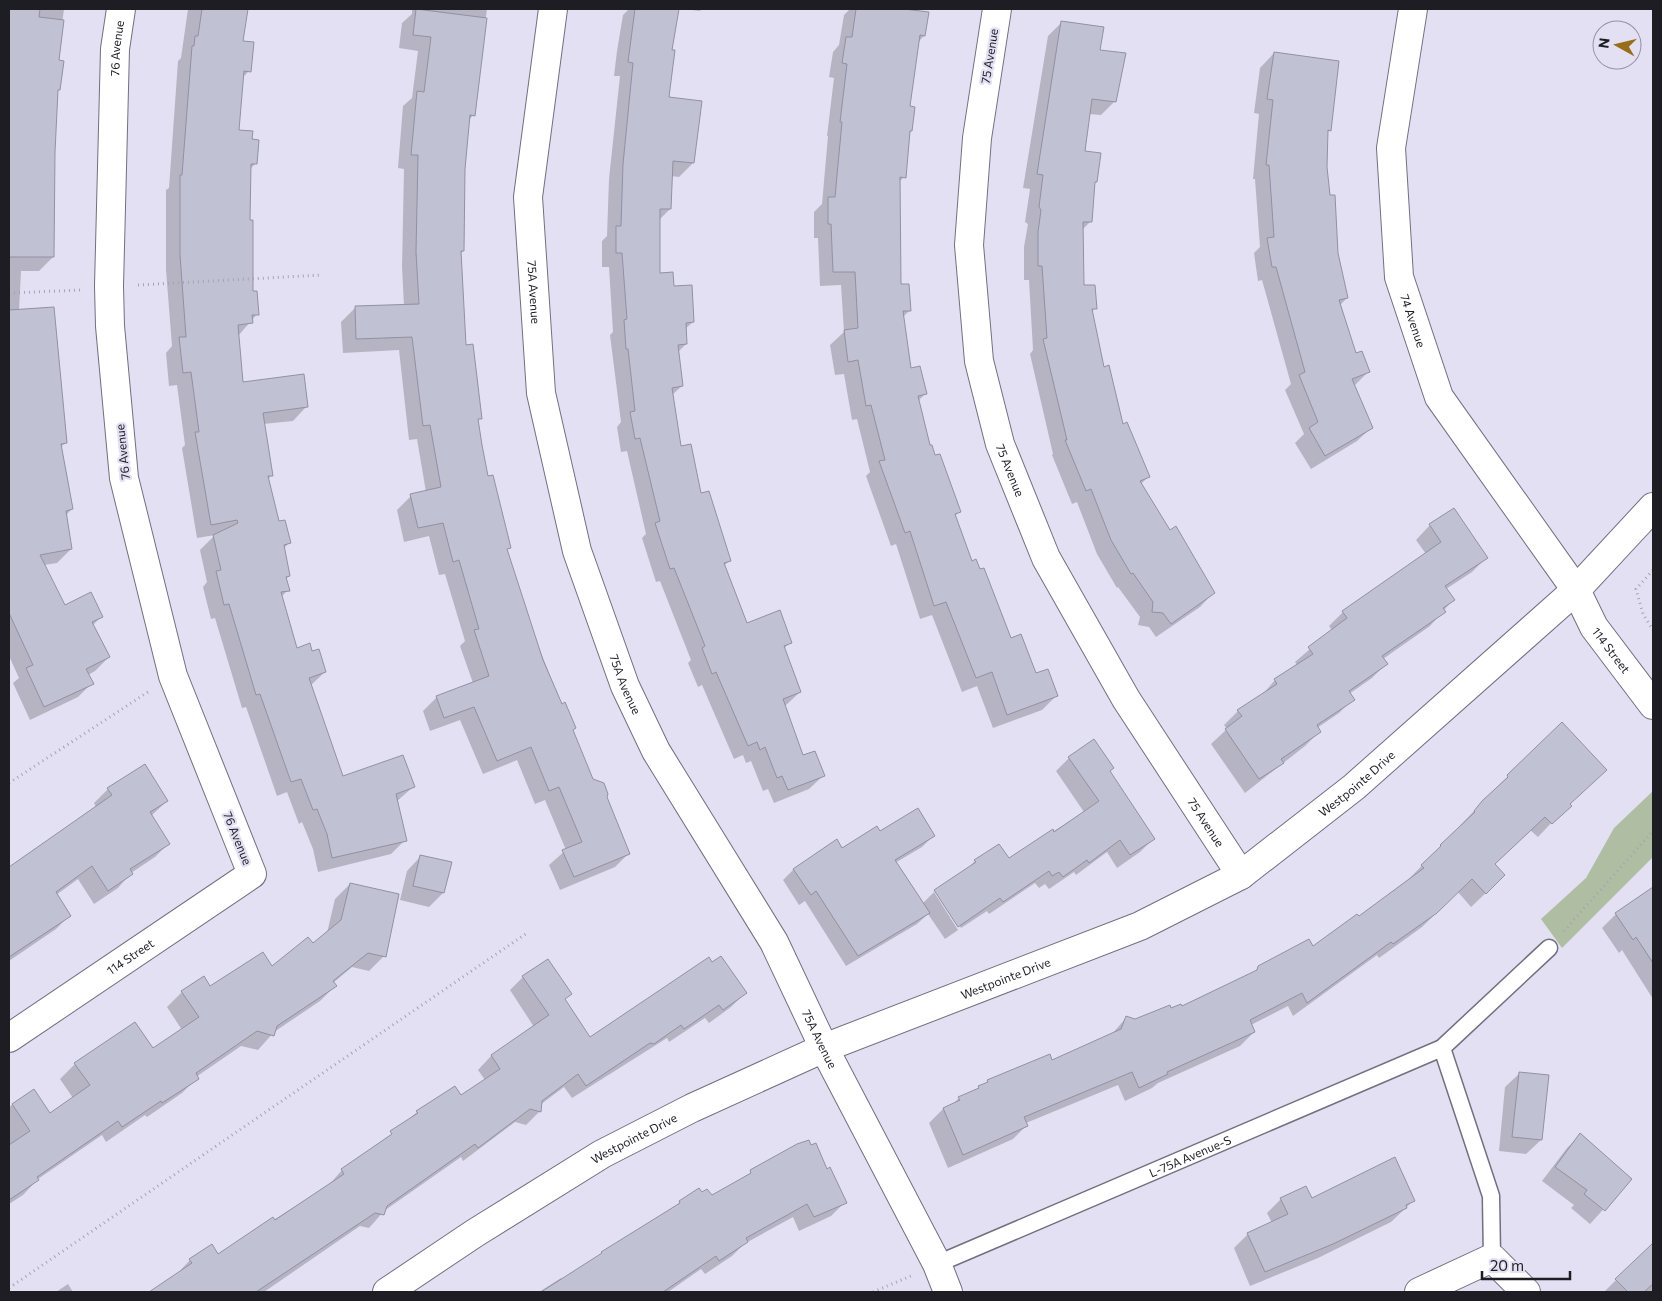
<svg xmlns="http://www.w3.org/2000/svg" width="1662" height="1301" font-family="Commissioner,sans-serif">
<style>
.green{fill:#afbea2}
.shadow{fill:#0003}
.building{fill:#c0c1d3;stroke:#9191a2}
.lines{fill:none;stroke-linecap:round;stroke-linejoin:round}
.service-casing{stroke:#736f7f;stroke-width:19}
.minor-casing{stroke:#736f7f;stroke-width:30}
.tertiary-casing{stroke:#736f7f;stroke-width:30}
.path{stroke:#a7a3b2;stroke-width:3;stroke-dasharray:1 4;stroke-linecap:butt}
.service{stroke:#fff;stroke-width:16}
.minor{stroke:#fff;stroke-width:28}
.tertiary{stroke:#fff;stroke-width:28}
.labels{text-anchor:middle;dominant-baseline:central;stroke-width:4.5;stroke-linejoin:round;paint-order:stroke}
.street-label{font-size:12px;fill:#1f1d24;stroke:#e4e0f3}
</style>
<rect width="100%" height="100%" fill="#e4e0f3"/>
<path class="green" d="M1653 791V857L1562 948 1541 919 1586 878 1614 828Z"/>
<path class="shadow" d="M9 9H64L57 61 59 90 57 92 53 152V257L39 271H21L19 311 65 443 61 447 72 509 66 515 71 549 57 563 44 565 64 606 101 617 93 625 109 657 95 671 88 675 92 683 78 697 30 720 13 683 19 678 9 656Z
M188 9H246L242 42 249 71 242 78 237 131 251 140 256 163 250 169 249 221 252 292 257 314 238 336 242 383 307 406 293 421 263 424 272 475 267 480 278 523 289 543 283 549 289 576 286 579 288 590 281 597 296 649 311 653 325 672 310 686 343 777 413 787 396 802 405 840 391 854 318 872 313 849 302 822 299 824 287 792 277 796 246 707 242 708 215 618 211 619 203 587 207 582 200 550 215 535 197 538 182 448 185 445 177 385 169 386 166 353 172 346 166 270V190L169 188 178 61 181 58Z
M412 9H487L473 115 469 120 464 169 463 251 460 254 465 346 480 418 477 422 487 477 509 547 506 551 525 613 592 780 606 797 629 853 615 867 560 890 549 865 566 850 545 800 535 804 517 760 483 774 460 720 430 731 423 711 437 697 473 683 460 646 465 641 445 574 439 575 429 536 404 542 397 510 411 496 426 492 417 439 409 440 399 350 343 353 341 322 355 308 404 306 402 267 404 169 398 168 403 106 412 98 418 51 399 48 402 23 412 14Z
M629 9H678L671 51 668 98 693 163 679 177 671 176 670 209 659 220V274L673 287 693 322 685 329 686 344 677 353 682 386 672 395 680 448 729 561 724 566 747 624 790 642 784 649 800 692 784 707 802 757 824 775 809 789 774 803 768 789 763 791 751 761 746 763 743 755 734 759 702 685 698 687 688 663 691 660 660 581 656 582 642 538 646 534 627 451 621 452 617 427 621 422 610 335 613 332 609 267H602V241L607 236 609 179 620 76H614L617 51 623 15Z
M683 9H702L700 11Z
M850 9H902L927 13 924 36 917 43 908 108 911 131 908 133 904 177 899 182V286L910 310 903 317 910 370 925 394 918 401 930 447 959 512 955 516 972 562 1010 640 1036 675 1056 696 1042 710 993 728 977 686 962 692 932 615 920 619 896 544 891 546 866 476 870 472 857 419 852 420 844 374 835 375 830 345 844 332 841 285 820 286 818 238H814V212L822 204 828 136H827L834 78 829 77 833 52 839 45 844 15Z
M1062 22 1099 51 1115 101 1101 115 1089 114 1083 152 1096 182 1093 184 1090 222 1082 230V287L1095 308 1092 312 1104 368 1122 425 1148 477 1141 484 1169 531 1214 592 1200 607 1156 637 1149 627 1138 625 1140 617 1118 587 1117 588 1097 554 1077 502 1072 504 1052 455 1053 454 1030 354 1033 350 1029 280H1024V247L1028 224 1025 222 1030 189 1023 188 1048 36Z
M1274 53 1330 130 1327 133 1326 167 1337 253 1347 298 1340 305 1355 355 1368 372 1354 386 1372 427 1357 441 1311 469 1295 443 1304 434 1285 390 1291 384 1262 280 1258 281 1254 253 1260 247 1255 179H1253L1259 114 1254 113 1260 68Z
M1430 525 1486 558 1472 572 1446 589 1453 600 1430 626 1383 659 1386 664 1372 678 1349 694 1353 699 1339 713 1317 728 1319 732 1305 746 1245 793 1211 744 1227 729 1224 725 1238 711 1262 695 1275 680 1297 665 1295 662 1332 630 1329 626 1343 612 1426 554 1416 540Z
M1562 724 1569 804 1538 837 1530 830 1494 865 1490 889 1471 907 1458 892 1422 927 1379 958 1377 955 1293 1016 1288 1006 1251 1025 1254 1032 1240 1046 1158 1083 1152 1088 1125 1101 1118 1085 1026 1123 1027 1125 1013 1139 948 1168 929 1123 943 1109 952 1105 959 1098 975 1091 988 1081 1052 1062 1111 1035 1126 1018 1135 1021 1182 1008 1252 974 1259 967 1313 947 1359 918 1408 880 1494 790Z
M1069 758 1109 772 1153 839 1140 852 1117 868 1107 852 1076 875 1074 872 1049 889 1045 884 1039 888 1035 883 989 914 987 911 961 928 937 892H934L958 930 945 939 928 914 917 924 846 966 805 901 799 905 783 880 794 869 880 833 933 836 922 847 895 863 922 904 935 891 964 872 975 861 1008 860 1084 812 1056 771Z
M108 789 167 801 151 816 169 843 155 857 131 873 118 888 94 904 78 879 56 895 70 915 56 929 9 961V868L96 807 94 803Z
M421 856 443 893 429 907 400 900 407 871Z
M350 884 384 956 369 971 352 967 333 983 335 986 320 1001 274 1032 258 1050 241 1046 196 1077 197 1078 182 1093 147 1117 145 1115 106 1142 102 1135 38 1179 23 1195 9 1204V1107L33 1091 49 1114 73 1098 60 1079 75 1064 153 1050 182 1030 167 1007 182 992 210 988 271 968 312 945 327 933 335 899Z
M1653 888V999L1622 950 1619 953 1602 928 1616 914Z
M712 963 745 993 731 1007 709 1023 705 1018 669 1042 667 1038 572 1098 564 1087 540 1105V1111L526 1125 515 1122 463 1161 461 1157 384 1211 369 1228 360 1226 264 1292H184L176 1280 177 1274 190 1260 218 1255 329 1185 342 1170 378 1146 417 1112 461 1096 485 1080 478 1070 491 1056 534 1027 510 990 523 977 570 994 564 1000 590 1038Z
M1520 1073 1541 1140 1526 1154 1499 1151 1505 1087Z
M1581 1134 1631 1179 1590 1224 1571 1208 1574 1205 1542 1181 1567 1148Z
M797 1145 826 1170 845 1202 831 1216 799 1231 793 1217 744 1244 732 1256 705 1274 701 1269 668 1292H539L561 1278 562 1280 602 1253 673 1209 680 1202 702 1194 711 1197Z
M1281 1199 1311 1200 1413 1201 1391 1222 1318 1258 1250 1286 1234 1248 1248 1234 1272 1223 1267 1213Z
M1653 1245V1292H1604L1616 1280Z
M68 1284 73 1292H56Z"/>
<path class="building" d="M9 9H40L39 17 64 20 59 60 64 61 60 90H58L55 152 54 257H9Z
M202 9H248L243 41 254 42 251 72 244 71 239 130 253 131 252 139 259 140 257 164H251L250 220H253V291H257L259 315H252L253 323 238 325 243 382 304 374 308 407 263 413 273 476H268L279 521 285 520 291 543 284 545 290 576 286 577 290 591 281 592 297 648 310 643 312 651 319 649 326 672 309 678 343 776 403 755 415 787 396 794 407 841 332 858 327 834 317 809 313 810 301 779 291 782 260 694 256 695 229 604 224 605 216 571 221 570 213 535 238 523 237 520 211 525 195 432H199L191 372 183 373 179 337H186L180 255V175H182L192 46H194L195 36H198Z
M416 9 487 18 475 116 470 115 465 169 464 251H461L466 345 473 344 482 419H478L482 445 488 476 493 475 511 548 507 549 543 660 562 704 565 702 576 728 573 730 593 779 604 783 608 794 607 797 630 854 574 877 562 850 582 842 559 787 549 791 531 747 497 761 474 707 444 718 436 696 489 676 474 630 479 629 459 560 453 562 443 523 418 528 410 494 441 487 430 425 423 426 412 337 356 339 355 306 419 304 416 252 418 155H411L417 91 424 92 431 37 413 35Z
M635 9H679L672 50H675L669 97 702 101 694 163 673 161 671 209H660V273L673 272 674 286 692 285 694 322 686 323 687 344 678 345 683 386 672 388 681 446 691 444 701 493 709 491 731 561 724 563 747 623 780 610 792 643 784 646 801 692 783 699 803 755 815 751 825 776 788 790 782 776 777 778 765 747 760 750 757 742 748 746 716 672 712 674 702 648 705 646 678 578 674 568 670 569 655 523 660 521 640 438 635 439 630 412 635 411 628 349H626L624 320 627 319 622 253H616V226H621L623 164 633 63 628 62Z
M856 9H904L929 12 925 36 920 35 910 106 915 107 912 131H910L906 178 900 177 901 284H909L911 311H903L911 368 920 366 927 394 918 396 930 445H932L935 455 940 454 961 512 955 514 972 561 976 559 980 569 984 568 1011 638 1021 634 1036 673 1048 669 1058 696 1007 715 992 672 976 678 946 602 934 606 910 531 905 533 879 461 885 460 871 405 866 406 858 360 848 362 844 330 858 328 855 272H833L831 224H828V197H835L842 122H840L847 64 842 63 846 37H852Z
M1061 21 1104 27 1100 50 1126 53 1116 102 1092 99 1085 151 1101 153 1097 182H1095L1092 222H1083L1084 285H1095L1097 309H1092L1104 367 1109 365 1123 424 1127 422 1150 477 1140 481 1170 530 1176 526 1215 593 1171 624 1163 613 1152 612 1153 602 1133 573 1131 574 1111 540 1091 489 1086 491 1065 440H1067L1043 339 1047 338 1042 266H1038V232L1041 210 1039 207 1043 175 1037 174Z
M1274 52 1339 61 1331 131 1328 130 1327 167 1330 195H1335L1338 253 1348 298 1339 300 1356 353 1362 351 1370 372 1352 379 1373 428 1325 456 1309 428 1318 422 1299 375 1305 372 1276 267H1272L1267 238 1274 237 1269 165H1266L1273 100 1267 99Z
M54 307 67 443 61 444 73 509 66 511 72 549 40 555 65 605 91 592 103 617 92 622 110 657 86 669 94 684 44 707 26 668 33 665 9 613V310Z
M1454 508 1488 558 1445 586 1455 600 1443 608 1446 612 1382 656 1388 664 1349 691 1355 700 1317 725 1321 732 1281 759 1284 763 1259 779 1225 729 1242 716 1237 710 1277 684 1274 679 1313 654 1308 647 1347 618 1342 611 1441 542 1429 524Z
M1562 722 1607 770 1570 804 1572 806 1552 824 1545 817 1495 864 1505 875 1486 894 1472 879 1437 913 1393 944 1391 942 1307 1003 1302 993 1250 1020 1255 1032 1167 1072 1168 1074 1139 1088 1132 1072 1024 1117 1028 1126 963 1155 943 1108 960 1100 958 1097 979 1088 978 1086 988 1082 987 1080 1050 1054 1052 1060 1121 1029 1126 1016 1135 1019 1170 1005 1171 1008 1181 1004 1182 1006 1257 970 1258 966 1309 939 1313 946 1357 914 1359 916 1424 868 1421 865 1441 846 1440 845 1475 812 1474 811 1482 801 1508 777 1507 775Z
M1094 739 1114 768 1110 771 1155 839 1130 855 1120 840 1089 863 1087 860 1063 877 1059 872 1052 876 1049 871 1003 902 1000 898 958 927 934 890 976 862 974 860 999 844 1009 858 1053 829 1054 832 1099 801 1068 757Z
M145 764 168 801 150 812 170 844 130 869 133 874 108 891 92 866 56 892 71 916 9 957V867L112 795 107 788Z
M918 808 935 836 895 860 930 913 858 956 816 891 811 895 793 869 837 839 842 848 877 826 880 831Z
M420 855 452 862 444 893 413 886Z
M350 883 399 894 386 957 368 953 333 981 337 986 277 1026 274 1036 257 1031 196 1073 199 1079 162 1103 161 1101 122 1127 118 1121 37 1177 39 1180 9 1200V1145L30 1131 12 1104 34 1089 50 1113 90 1085 74 1063 135 1022 153 1048 199 1017 181 991 204 976 210 986 263 952 272 966 308 937 313 943 341 920Z
M1653 887V963L1636 937 1633 940 1615 913Z
M721 956 747 993 723 1010 719 1005 684 1029 681 1025 654 1044 650 1043 586 1086 578 1074 542 1101 541 1112 530 1109 478 1148 475 1144 387 1206 384 1215 375 1213 256 1292H149L192 1263 189 1259 212 1244 218 1254 273 1217 275 1220 344 1174 341 1169 392 1134 390 1131 418 1113 416 1111 455 1086 461 1095 500 1069 491 1055 549 1015 522 976 548 959 572 994 565 999 590 1037 709 957 712 962Z
M1519 1072 1549 1075 1542 1140 1512 1137Z
M1580 1133 1632 1179 1605 1211 1584 1194 1587 1190 1555 1167Z
M809 1140 811 1145 816 1143 827 1169 830 1167 847 1203 814 1217 807 1204 746 1238 748 1242 719 1261 716 1256 663 1292H541L602 1253 601 1252 680 1203 679 1201 699 1188 702 1192 707 1189 712 1195 751 1173 750 1170 797 1144Z
M1395 1157 1415 1201 1406 1205 1407 1208 1333 1244 1265 1272 1247 1233 1288 1214 1280 1198 1306 1186 1312 1198Z
M1653 1243V1284L1644 1292H1628L1615 1279Z"/>
<g class="lines">
<defs>
<g id="service">
<path d="M1442 1048 1491 1196 1492 1258"/>
<path id="s1" d="M937 1264 1442 1048 1549 948"/>
</g>
<g id="minor">
<path id="s2" d="M553 9 528 197 541 393 577 551 625 686 656 751 774 942 824 1048 937 1264 948 1292"/>
<path id="s3" d="M997 9 977 138 969 245 979 361 1000 444 1046 558 1126 699 1241 875"/>
<path id="s4" d="M1413 9 1391 148 1399 277 1439 397 1576 590"/>
<path id="s5" d="M9 1038 252 874 173 676 124 478 110 326 109 286 115 49 121 9"/>
<path d="M1419 1292 1492 1258 1526 1292"/>
</g>
<g id="tertiary">
<path id="s6" d="M1576 590 1594 627 1653 705"/>
<path id="s7" d="M387 1292 475 1233 602 1154 692 1108 824 1048 1140 926 1241 875 1354 787 1576 590 1653 507"/>
</g>
</defs>
<use href="#service" class="service-casing"/>
<use href="#minor" class="minor-casing"/>
<use href="#tertiary" class="tertiary-casing"/>
<path class="path" d="M138 285 322 275
M9 293 81 290
M1653 570 1636 589 1643 614 1653 630
M9 783 148 692
M1564 931 1653 831
M9 1288 527 933
M873 1292 911 1276"/>
<use href="#service" class="service"/>
<use href="#minor" class="minor"/>
<use href="#tertiary" class="tertiary"/>
</g>
<g class="labels">
<g class="street-label">
<text stroke="none"><textPath href="#s5" startOffset="1141">76 Avenue</textPath></text>
<text transform="translate(989 56) rotate(-81)">75 Avenue</text>
<text stroke="none"><textPath href="#s2" startOffset="285">75A Avenue</textPath></text>
<text stroke="none"><textPath href="#s4" startOffset="316">74 Avenue</textPath></text>
<text transform="translate(122 452) rotate(-96)">76 Avenue</text>
<text stroke="none"><textPath href="#s3" startOffset="468">75 Avenue</textPath></text>
<text stroke="none"><textPath href="#s6" startOffset="70">114 Street</textPath></text>
<text stroke="none"><textPath href="#s2" startOffset="690">75A Avenue</textPath></text>
<text stroke="none"><textPath href="#s7" startOffset="1101">Westpointe Drive</textPath></text>
<text stroke="none"><textPath href="#s3" startOffset="872">75 Avenue</textPath></text>
<text transform="translate(238 838) rotate(68)">76 Avenue</text>
<text stroke="none"><textPath href="#s5" startOffset="146">114 Street</textPath></text>
<text stroke="none"><textPath href="#s7" startOffset="696">Westpointe Drive</textPath></text>
<text stroke="none"><textPath href="#s2" startOffset="1095">75A Avenue</textPath></text>
<text stroke="none"><textPath href="#s7" startOffset="291">Westpointe Drive</textPath></text>
<text stroke="none"><textPath href="#s1" startOffset="275">L-75A Avenue-S</textPath></text>
</g>
</g>
<rect width="1662" height="1301" fill="none" stroke="#1f1d24" stroke-width="20"/>
<g transform="translate(1617 45) rotate(278)"><circle r="24" fill="#e4e0f3" stroke="#9592a0"/>
<path d="M0-4L9 19L0 12L-9 19Z" fill="#976e1a"/>
<text y="-8" font-size="14" font-weight="bold" text-anchor="middle" fill="#1f1d24">N</text>
</g>
<path d="M1482 1271v8h88v-8" fill="none" stroke="#1f1d24" stroke-width="2.5"/>
<text x="1490" y="1271" font-size="15" fill="#1f1d24" stroke="#e4e0f3" stroke-width="4" paint-order="stroke">20 m</text>
</svg>
